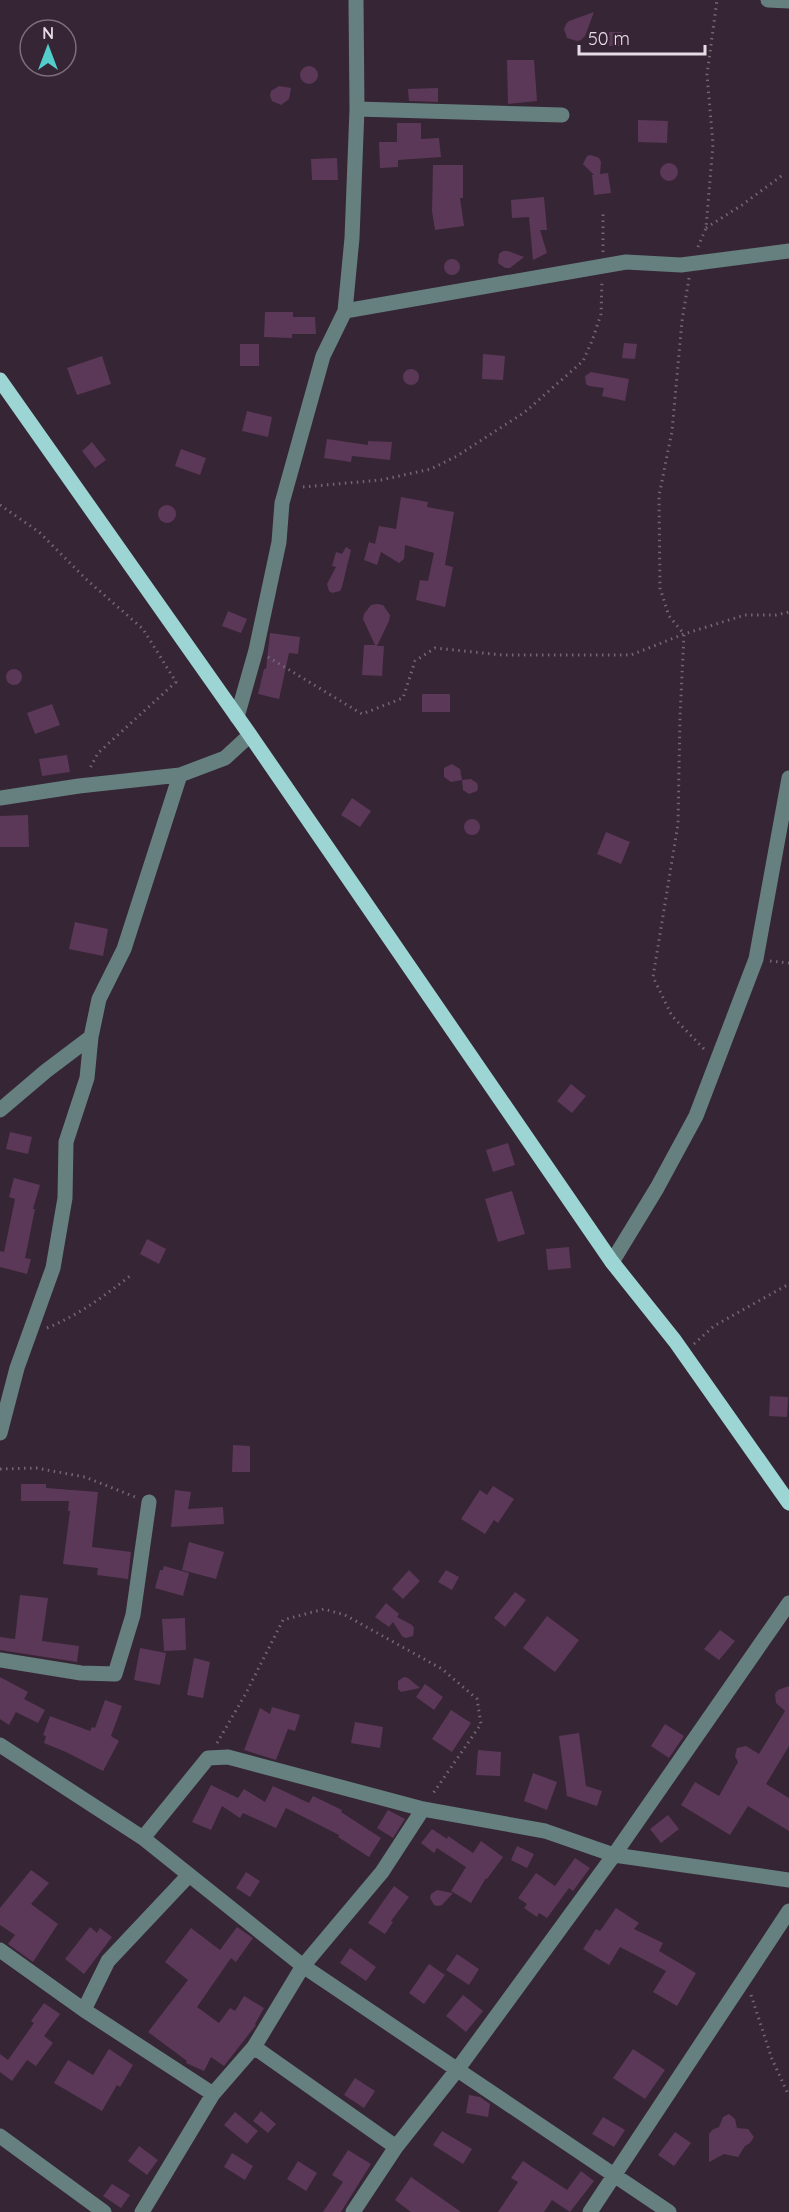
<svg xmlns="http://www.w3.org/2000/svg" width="789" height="2212" font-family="Quicksand,sans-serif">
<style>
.building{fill:#5b3858}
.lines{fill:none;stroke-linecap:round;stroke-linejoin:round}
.path{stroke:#756673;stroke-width:3;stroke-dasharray:1.5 4.5;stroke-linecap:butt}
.minor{stroke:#65807f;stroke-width:15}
.major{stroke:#9cd5d3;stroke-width:15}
</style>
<rect width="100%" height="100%" fill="#362534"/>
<path class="building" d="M594 12 585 36 581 40 577 41 567 38 564 29 566 24 569 21Z
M609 32H622V46H609Z
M507 60H534L537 101 508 104Z
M300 75a9 9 0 1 1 18 0a9 9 0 1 1-18 0Z
M279 86 291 88 289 99 281 105 272 101 270 96 271 91Z
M438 88V102L409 101 408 89Z
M638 120 668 121 667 143 638 142Z
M397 123H421V139L439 138 441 157 398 160V167L380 168 379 142H397Z
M591 155 599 158 601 162 600 174 608 173 611 193 594 195 592 175H594L583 164 587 156Z
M337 158 338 180H312L311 159Z
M660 172a9 9 0 1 1 18 0a9 9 0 1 1-18 0Z
M433 165H463V198H460L464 226 435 230 432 211Z
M544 197 547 230H540L547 253 533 260 529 217 512 218 511 200Z
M503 251H508L524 257 510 268H505L498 263 499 254Z
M444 267a8 8 0 1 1 16 0a8 8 0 1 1-16 0Z
M265 312H293V317H315L316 334H292V338L264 337Z
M624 343 637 344 635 359 622 358Z
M240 344H259V366H240Z
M483 354 505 356 503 380 482 379Z
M102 356 111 384 77 395 67 368Z
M403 377a8 8 0 1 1 16 0a8 8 0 1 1-16 0Z
M591 372 629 379 625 401 602 396 604 388 589 386 586 384 585 376Z
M247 411 272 417 268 437 242 431Z
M327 439 368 445V441L392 442 390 460 352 456 351 462 324 458Z
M92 442 106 460 95 468 82 451Z
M181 449 206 458 200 475 175 466Z
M401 497 428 502 427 507 454 512 445 565 453 567 445 607 416 600 420 580 428 581 434 553 405 545 404 559 399 563 381 552 377 565 364 560 369 542 375 544 379 526 396 529Z
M158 514a9 9 0 1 1 18 0a9 9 0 1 1-18 0Z
M346 547 351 550 342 587 340 591 332 593 329 591 327 584 336 567 332 566 336 552 342 554Z
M377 604 383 605 390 615 389 621 377 646H384L382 676 362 675 364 645H375L363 619 364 614 371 605Z
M228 611 247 619 241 633 222 626Z
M270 633 300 637 298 654 289 653 279 699 258 694 264 669H266Z
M6 677a8 8 0 1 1 16 0a8 8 0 1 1-16 0Z
M422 694H450V712H422Z
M52 704 60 725 35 734 27 713Z
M67 755 70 772 42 776 39 759Z
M452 764 460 769 462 780 451 782 444 777V768Z
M471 779 477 783 478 787 477 791 469 794 463 790 462 780Z
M352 798 371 811 360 827 341 815Z
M28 815 29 847H0V816Z
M464 827a8 8 0 1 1 16 0a8 8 0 1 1-16 0Z
M606 832 630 842 621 864 597 854Z
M75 922 108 929 103 956 69 949Z
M571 1084 586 1096 572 1113 557 1101Z
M10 1132 32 1137 28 1154 6 1149Z
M508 1143 515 1165 493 1172 486 1150Z
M14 1178 40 1185 33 1209H35L25 1258 31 1259 27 1274 0 1267V1251L4 1252 15 1199 9 1197Z
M512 1191 525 1234 498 1242 485 1199Z
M147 1239 166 1249 159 1264 140 1254Z
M569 1247 571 1268 548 1270 546 1249Z
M770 1396 788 1397 787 1417 769 1416Z
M233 1445 250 1446V1472H232Z
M21 1484H46V1488L98 1492 92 1547 131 1552 128 1579 97 1575 98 1568 63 1564 70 1511H68L69 1501H21Z
M493 1486 514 1499 498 1523 494 1520 485 1534 461 1519 480 1490 487 1495Z
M175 1490 191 1492 188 1509 223 1507 224 1524 171 1527Z
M189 1542 224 1552 216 1579 182 1570Z
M164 1566 189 1573 183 1596 155 1588 160 1570H163Z
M409 1570 420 1581 403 1599 392 1589Z
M446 1570 459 1577 452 1590 438 1582Z
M515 1592 526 1600 505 1627 494 1618Z
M20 1595 48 1598 42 1641 79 1646 77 1662 0 1650V1637L15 1639Z
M386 1603 399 1614 397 1617 412 1625 414 1628 413 1636 405 1638 402 1636 393 1622 389 1627 375 1617Z
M547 1616 579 1640 555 1672 523 1648Z
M185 1618 186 1650 164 1651 162 1619Z
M720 1630 735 1641 719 1660 704 1649Z
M140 1648 166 1653 160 1685 134 1680Z
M194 1658 210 1662 203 1698 187 1695Z
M0 1677 28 1692 24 1699 45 1710 38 1723 16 1712 9 1725 0 1719Z
M404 1677 408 1678 420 1688 401 1692 398 1689V1681Z
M425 1684 443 1697 434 1710 416 1697Z
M789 1686V1746L766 1784 789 1798V1831L748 1806 730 1835 681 1805 695 1782 719 1796 738 1762 735 1756 737 1748 746 1746 759 1754 785 1711 776 1703 775 1694 778 1690Z
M105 1700 122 1706 111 1736 119 1741 103 1771 66 1752 44 1743 46 1736 43 1735 50 1716 90 1731 92 1727 95 1728Z
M272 1707 300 1715 295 1731 288 1729 276 1760 244 1750 260 1708 270 1714Z
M451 1710 471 1723 452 1752 432 1739Z
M355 1722 383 1727 380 1748 351 1743Z
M665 1724 684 1736 669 1758 651 1746Z
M579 1733 586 1786 602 1791 597 1806 567 1796 559 1736Z
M478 1750 501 1752 500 1776 476 1775Z
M533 1773 557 1782 547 1810 524 1801Z
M211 1785 238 1798 244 1789 265 1802 273 1786 309 1803 313 1796 342 1810 341 1812 381 1838 369 1857 338 1837 339 1835 286 1808 276 1828 243 1813 240 1818 222 1806 211 1830 192 1822Z
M388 1810 405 1819 393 1838 377 1828Z
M668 1815 679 1829 661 1843 650 1829Z
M432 1829 447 1839 448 1836 473 1853 481 1841 503 1857 487 1879 486 1878 471 1903 451 1891 466 1867 437 1848 434 1853 421 1843Z
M517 1846 534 1854 527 1868 511 1860Z
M575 1858 590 1868 573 1891 569 1888 547 1918 539 1913 537 1917 524 1908 527 1904 518 1898 536 1873 555 1886Z
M31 1870 49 1883 31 1904 58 1924 33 1962 8 1944 15 1935 0 1925V1908Z
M246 1872 260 1881 250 1897 236 1888Z
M394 1886 409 1897 391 1921 393 1922 385 1934 368 1923Z
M437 1890 453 1893 442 1905 438 1906 434 1905 430 1898 431 1894Z
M616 1908 639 1923 634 1929 663 1943 659 1951 696 1973 677 2006 653 1992 666 1971 620 1947 609 1965 583 1949 596 1929 600 1931Z
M90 1927 97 1933 100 1928 112 1937 84 1974 65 1959Z
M237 1927 253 1938 236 1962 231 1958 197 2007 219 2023 230 2008 235 2011 244 1996 264 2008 255 2024 256 2025 224 2066 211 2057 204 2071 186 2063 187 2061 148 2032 188 1980 165 1962 191 1928 220 1950Z
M350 1948 376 1967 366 1981 340 1963Z
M457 1954 479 1969 469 1985 446 1970Z
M429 1964 445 1975 424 2004 409 1993Z
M463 1995 483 2011 466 2032 446 2016Z
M44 2003 60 2014 44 2036 53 2043 36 2066 27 2060 12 2081 0 2072V2054L8 2060 34 2023 31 2021Z
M109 2049 133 2065 120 2087 117 2085 102 2111 54 2083 68 2060 93 2075Z
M633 2049 665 2070 645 2099 613 2078Z
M355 2078 375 2091 364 2108 344 2095Z
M469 2095 480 2097 490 2104 488 2117 466 2113Z
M261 2111 276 2124 268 2133 253 2121Z
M235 2112 258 2131 247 2144 224 2125Z
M729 2114 735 2119 737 2128 748 2129 754 2137 750 2143 745 2146 738 2157 724 2154 709 2162V2134L712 2130 719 2127 723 2117Z
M603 2117 625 2130 614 2147 592 2134Z
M442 2131 472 2149 463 2164 433 2145Z
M675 2132 691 2143 674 2166 658 2155Z
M139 2146 158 2160 147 2175 128 2161Z
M348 2150 371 2164 341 2212H323L343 2182 332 2175Z
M232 2153 253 2166 245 2180 224 2167Z
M298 2161 317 2173 306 2191 287 2179Z
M523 2161 567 2190 581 2171 594 2181 570 2212 552 2200 544 2212H498L518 2182 511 2178Z
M411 2177 461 2212H411L395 2200Z
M112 2184 130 2195 121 2208 103 2196Z"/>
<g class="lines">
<path class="path" d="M706 228 742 205 784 174
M698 247 706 228 713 144 707 75 717 0
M603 252V211
M689 278 682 321 672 431 659 496 660 588 669 616 684 634 680 717 678 824 653 977 672 1016 705 1050
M303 487 381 480 431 469 457 456 525 412 583 361 592 341 601 314 602 280
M0 505 39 532 87 580 143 629 176 682 98 753 89 770
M268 657 362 714 403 698 415 661 435 648 502 655H631L684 634 745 615H776L789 612
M770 961 789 963
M47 1328C79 1315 104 1296 130 1276
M694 1344 714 1326 789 1284
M0 1469 36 1468 85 1477 135 1497
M217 1743 245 1695 283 1620 324 1609 345 1615 442 1669 477 1699 481 1724 432 1795
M751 1995 772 2059 789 2096"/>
<path class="minor" d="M768 0 789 1
M357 109 562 115
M345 311 626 262 681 265 789 251
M237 717 256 650 279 542 282 503 323 356 345 311 352 238 357 109 356 0
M0 798 79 786 180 775 225 758 250 735
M0 1110 46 1071 91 1037
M612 1262 657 1188 696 1116 756 959 789 778
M0 1433 17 1368 53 1268 65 1198 66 1142 87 1078 91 1037 99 999 124 949 180 775
M0 1660 81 1673 115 1674 133 1615 149 1502
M0 1745 143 1838 303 1966 669 2212
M143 1838 208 1758 228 1757 423 1809 545 1831 614 1855 789 1880
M0 1950 84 2010 213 2094
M84 2010 108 1961 189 1875
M254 2047 396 2147
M0 2136 104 2212
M142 2212 213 2094 254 2047 303 1966 382 1872 423 1809
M353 2212 396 2147 457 2070 614 1855 789 1603
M590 2212 789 1911"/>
<path class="major" d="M0 380 250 735 612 1262 675 1341 789 1503"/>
</g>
<g transform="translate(48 48)"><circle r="28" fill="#362534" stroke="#7d6e7b" stroke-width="1.5"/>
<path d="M0-4.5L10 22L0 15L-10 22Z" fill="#53cdcb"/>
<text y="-9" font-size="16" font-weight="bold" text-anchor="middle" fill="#e7dce6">N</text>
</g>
<path d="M579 45v9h126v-9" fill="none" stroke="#e7dce6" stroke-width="3"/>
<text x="588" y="45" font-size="18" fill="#e7dce6" stroke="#362534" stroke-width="4.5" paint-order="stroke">50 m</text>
</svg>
